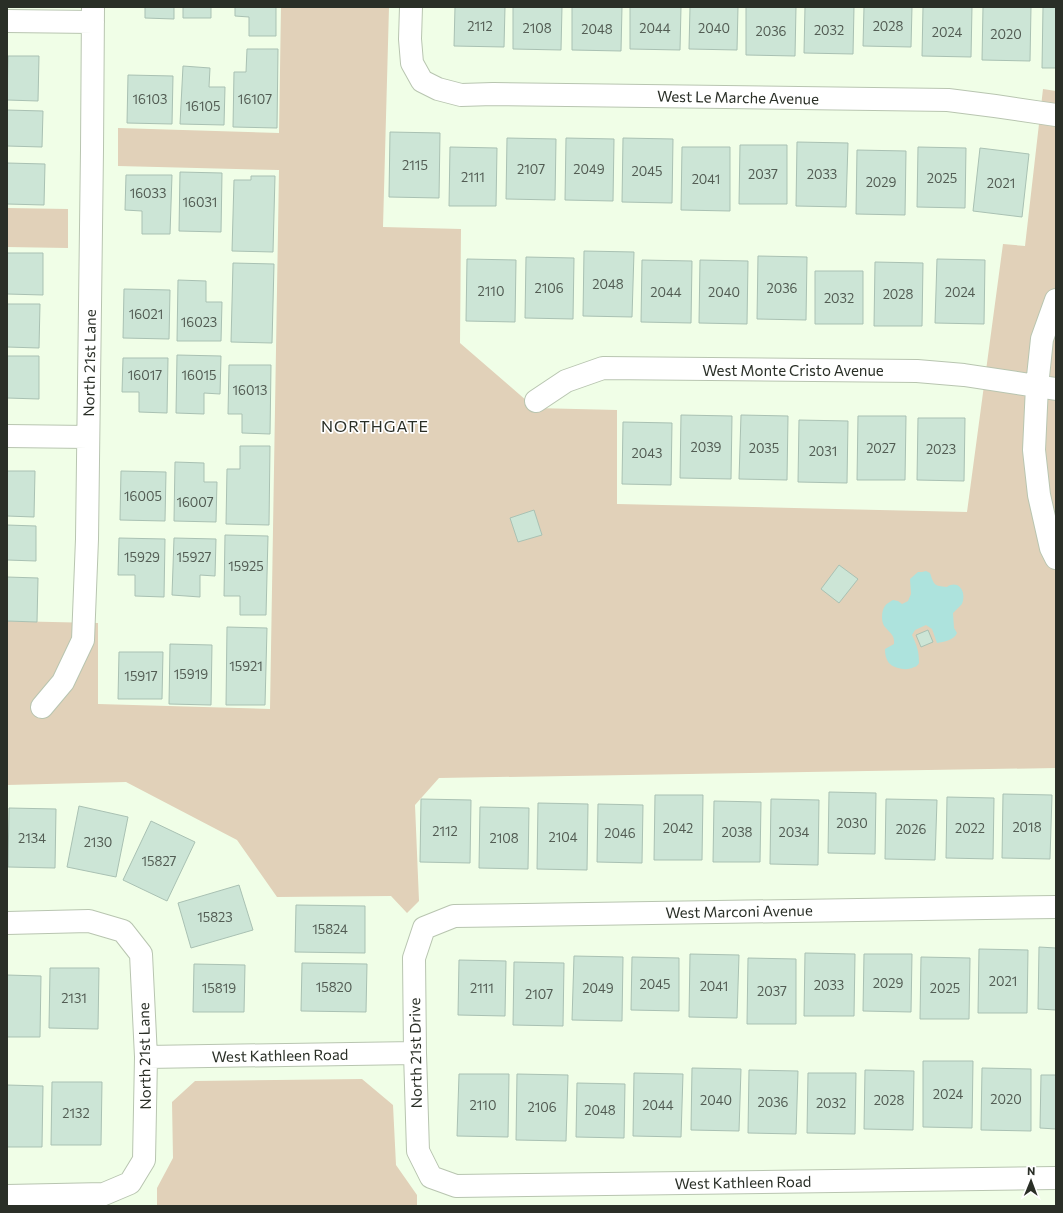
<svg xmlns="http://www.w3.org/2000/svg" width="1063" height="1213" font-family="Commissioner,sans-serif">
<style>
.green{fill:#e1d1b9}
.water{fill:#ade3dd}
.building{fill:#cce5d6;stroke:#a9c1b3}
.lines{fill:none;stroke-linecap:round;stroke-linejoin:round}
.street-casing{stroke:#b8c5b0;stroke-width:24}
.street{stroke:#fff;stroke-width:22}
.labels{text-anchor:middle;dominant-baseline:central;stroke-width:3.5;stroke-linejoin:round;paint-order:stroke}
.number-label{font-size:13px;fill:#525c53}
.street-label{font-size:15px;fill:#2a2f27;stroke:#fff}
.neighbourhood-label{font-size:16px;letter-spacing:1px;fill:#2a2f27;stroke:#fff}
</style>
<rect width="100%" height="100%" fill="#f0fee7"/>
<path class="green" d="M281 7H389L383 227 461 229 460 343 535 408 617 410V504L967 512 1003 244 1025 246 1043 89 1056 91V768L439 778 415 805 419 901 407 913 391 896 277 897 237 840 126 782 7 785V621L98 623V704L270 709 279 170 118 166V128L279 133Z
M7 208 68 209V248L7 247Z
M362 1079 393 1105 396 1165 417 1195V1206H157V1188L173 1158 172 1102 195 1081Z"/>
<path class="water" d="M926 571 930 573C934 585 934 586 947 587 954 582 961 585 963 593 964 597 963 601 962 604L953 613 954 628 957 633C954 640 944 642 937 643L932 629 926 625 915 630 912 635C917 646 919 651 919 663 918 665 916 667 914 667 908 671 896 669 890 664 886 660 885 654 885 649L894 644C895 635 890 633 885 627 881 623 881 611 885 606 887 603 890 602 893 600L898 601 902 604 908 601 911 594 910 579 918 572H922Z"/>
<path class="building" d="M145 7H174V19L145 18Z
M183 7H211V18H183Z
M235 7H276V36H249V17L235 16Z
M455 7H505L504 47 454 46Z
M513 7H562L561 50 513 49Z
M572 7H622L621 51 572 50Z
M630 7H681L680 50 630 49Z
M690 7H738L737 50 689 49Z
M746 7H796L795 56 746 55Z
M805 7H854L853 54 804 53Z
M864 7H912L911 47 863 46Z
M923 7H972L971 57 922 56Z
M983 7H1031L1030 61 982 60Z
M1043 7H1056V68H1042Z
M247 49H278L277 128 233 127 234 72H246Z
M8 56H39L38 101 7 100Z
M183 66 210 68 209 87H225L224 125 180 124Z
M128 75 173 76 172 124 127 123Z
M7 110 43 111 42 147 7 146Z
M390 132 440 133 439 198 389 197Z
M507 138 556 139 555 200 506 199Z
M566 138 614 139 613 201 565 200Z
M623 138 673 139 672 203 622 202Z
M797 142 848 143 846 207 796 206Z
M740 145H787V204H739Z
M450 147 497 148 496 206H449Z
M682 147H730V211L681 210Z
M918 147 966 148 965 208 917 207Z
M980 148 1029 154 1022 217 973 211Z
M857 150 906 151 905 215 856 214Z
M7 163 45 164 44 205 7 204Z
M180 172 222 173 221 232 179 231Z
M126 175H172L170 234H142V211L125 210Z
M251 176H275L273 252 232 251 234 180H251Z
M584 251 634 252 632 317 583 316Z
M7 253H43V295L7 294Z
M758 256 807 257 806 320 757 319Z
M526 257 574 258 573 319 525 318Z
M467 259 516 260 515 322 466 321Z
M937 259 985 260 984 324 935 323Z
M642 260 692 261 691 323 641 322Z
M700 260 748 261 747 324 699 323Z
M875 262 923 263 922 326H874Z
M233 263 274 264 272 343 231 342Z
M815 271H863V324H815Z
M178 280 206 281V302H222L221 341H177Z
M124 289 170 290 169 339 123 338Z
M7 304H40L39 348 7 347Z
M177 355 221 356 220 394 204 393V414L176 413Z
M7 356H39V399L7 398Z
M123 358H168L167 413 139 412V392H122Z
M229 365H271L270 434 242 433V414H228Z
M681 415 732 416 731 479 680 478Z
M741 415 788 416 787 480 739 479Z
M858 416H906L905 480H857Z
M918 418H965L964 481 917 480Z
M799 420 848 421 847 483 798 482Z
M623 422 672 423 671 485 622 484Z
M240 446H270L269 525 226 524 227 469H240Z
M175 462 204 463V482H217L216 522 174 521Z
M7 471H35L34 517 7 516Z
M121 471 166 472 165 521 120 520Z
M534 510 542 535 518 542 510 518Z
M7 525 36 526V561L7 560Z
M225 535 268 536 266 615H240V596H224Z
M119 538 165 539 164 597 135 596V575H118Z
M174 538 216 539 215 576 200 575V597L172 595Z
M839 565 858 579 839 603 821 589Z
M7 577 38 578 37 622 7 621Z
M227 627 267 628 265 705H226Z
M928 630 933 642 921 647 916 635Z
M170 644 212 645 211 705 169 704Z
M119 652H163L162 699H118Z
M829 792 876 793 875 854 828 853Z
M1003 794 1052 795 1050 859 1002 858Z
M655 795H703L702 860H654Z
M947 797 994 798 993 859 946 858Z
M421 799 471 800 470 863 420 862Z
M771 799 819 800 818 865 770 864Z
M886 799 937 800 935 860 885 859Z
M714 801 761 802 760 862H713Z
M538 803 588 804 587 870 537 869Z
M598 804 643 805 642 863 597 862Z
M79 806 128 817 116 877 67 867Z
M480 807 529 808 528 869 479 868Z
M9 808 56 809 55 868 8 867Z
M151 821 195 842 167 901 123 880Z
M239 885 253 930 191 948 178 903Z
M296 905 365 906V953L295 952Z
M1039 947 1056 948V1010L1038 1009Z
M979 949 1028 950 1027 1013H978Z
M805 953 855 954 854 1016H804Z
M690 954 739 955 737 1018 689 1017Z
M864 954H912L911 1012 863 1011Z
M574 956 623 957 622 1021 572 1020Z
M632 957 679 958V1011L631 1010Z
M921 957 970 958 969 1019H920Z
M748 958 796 959V1024H747Z
M459 960 506 961 505 1016 458 1015Z
M514 962 564 963 563 1026 513 1025Z
M302 963 367 964 366 1012 301 1011Z
M194 964 245 965 244 1012H193Z
M50 968H99L98 1029 49 1028Z
M7 975 41 976 40 1037H7Z
M923 1061H973L972 1128 923 1127Z
M692 1068 741 1069 739 1131 691 1130Z
M982 1068 1031 1069V1131L981 1130Z
M749 1070 798 1071 796 1134 748 1133Z
M865 1070 914 1071 913 1130 864 1129Z
M634 1073 683 1074 681 1137 633 1136Z
M808 1073H856L855 1134 807 1133Z
M459 1074H509L508 1137 457 1136Z
M517 1074 568 1075 566 1141 516 1140Z
M1041 1075H1056V1129L1040 1128Z
M52 1082H102L101 1145H51Z
M577 1083 625 1084 624 1138 576 1137Z
M7 1085 43 1086 42 1147H7Z"/>
<g class="lines">
<defs>
<path id="street" d="M411 7 410 39 412 63 422 81 438 89 461 95 493 94 948 100 995 106 1056 115
M7 21 93 22
M1056 300 1042 339 1037 386 1034 450 1039 495 1051 548 1056 558
M536 401 566 381 603 368 917 371 964 375 1056 389
M7 436 88 437
M42 707 63 682 83 640 87 539 92 150 93 7
M1056 907 454 916 424 928 414 958 415 1053 418 1151 431 1177 456 1186 1056 1178
M7 923 89 921 123 931 141 954 146 1057 144 1160 130 1183 104 1194 7 1196
M146 1057 415 1053"/>
</defs>
<use href="#street" class="street-casing"/>
<use href="#street" class="street"/>
</g>
<g class="labels">
<g class="number-label">
<text x="480" y="26">2112</text>
<text x="888" y="26">2028</text>
<text x="537" y="28">2108</text>
<text x="655" y="28">2044</text>
<text x="714" y="28">2040</text>
<text x="597" y="29">2048</text>
<text x="829" y="30">2032</text>
<text x="771" y="31">2036</text>
<text x="947" y="32">2024</text>
<text x="1006" y="34">2020</text>
<text x="150" y="99">16103</text>
<text x="255" y="99">16107</text>
<text x="203" y="106">16105</text>
<text x="415" y="165">2115</text>
<text x="531" y="169">2107</text>
<text x="589" y="169">2049</text>
<text x="647" y="171">2045</text>
<text x="763" y="174">2037</text>
<text x="822" y="174">2033</text>
<text x="473" y="177">2111</text>
<text x="942" y="178">2025</text>
<text x="706" y="179">2041</text>
<text x="881" y="182">2029</text>
<text x="1001" y="183">2021</text>
<text x="148" y="193">16033</text>
<text x="200" y="202">16031</text>
<text x="608" y="284">2048</text>
<text x="549" y="288">2106</text>
<text x="782" y="288">2036</text>
<text x="491" y="291">2110</text>
<text x="666" y="292">2044</text>
<text x="724" y="292">2040</text>
<text x="960" y="292">2024</text>
<text x="898" y="294">2028</text>
<text x="839" y="298">2032</text>
<text x="146" y="314">16021</text>
<text x="199" y="322">16023</text>
<text x="145" y="375">16017</text>
<text x="199" y="375">16015</text>
<text x="250" y="390">16013</text>
<text x="706" y="447">2039</text>
<text x="764" y="448">2035</text>
<text x="881" y="448">2027</text>
<text x="941" y="449">2023</text>
<text x="823" y="451">2031</text>
<text x="647" y="453">2043</text>
<text x="143" y="496">16005</text>
<text x="195" y="502">16007</text>
<text x="142" y="557">15929</text>
<text x="194" y="557">15927</text>
<text x="246" y="566">15925</text>
<text x="246" y="666">15921</text>
<text x="191" y="674">15919</text>
<text x="141" y="676">15917</text>
<text x="852" y="823">2030</text>
<text x="1027" y="827">2018</text>
<text x="678" y="828">2042</text>
<text x="970" y="828">2022</text>
<text x="911" y="829">2026</text>
<text x="445" y="831">2112</text>
<text x="737" y="832">2038</text>
<text x="794" y="832">2034</text>
<text x="620" y="833">2046</text>
<text x="563" y="837">2104</text>
<text x="32" y="838">2134</text>
<text x="504" y="838">2108</text>
<text x="98" y="842">2130</text>
<text x="159" y="861">15827</text>
<text x="215" y="917">15823</text>
<text x="330" y="929">15824</text>
<text x="1003" y="981">2021</text>
<text x="888" y="983">2029</text>
<text x="655" y="984">2045</text>
<text x="829" y="985">2033</text>
<text x="714" y="986">2041</text>
<text x="334" y="987">15820</text>
<text x="219" y="988">15819</text>
<text x="482" y="988">2111</text>
<text x="598" y="988">2049</text>
<text x="945" y="988">2025</text>
<text x="772" y="991">2037</text>
<text x="539" y="994">2107</text>
<text x="74" y="998">2131</text>
<text x="948" y="1094">2024</text>
<text x="1006" y="1099">2020</text>
<text x="716" y="1100">2040</text>
<text x="889" y="1100">2028</text>
<text x="773" y="1102">2036</text>
<text x="831" y="1103">2032</text>
<text x="483" y="1105">2110</text>
<text x="658" y="1105">2044</text>
<text x="542" y="1107">2106</text>
<text x="600" y="1110">2048</text>
<text x="76" y="1113">2132</text>
</g>
<g class="street-label">
<text transform="translate(738 97) rotate(1)">West Le Marche Avenue</text>
<text transform="translate(89 363) rotate(-89)">North 21st Lane</text>
<text x="793" y="370">West Monte Cristo Avenue</text>
<text transform="translate(739 911) rotate(-1)">West Marconi Avenue</text>
<text transform="translate(415 1053) rotate(-91)">North 21st Drive</text>
<text transform="translate(280 1055) rotate(-1)">West Kathleen Road</text>
<text transform="translate(144 1056) rotate(-91)">North 21st Lane</text>
<text transform="translate(743 1182) rotate(-1)">West Kathleen Road</text>
</g>
<g class="neighbourhood-label">
<text x="375" y="425">NORTHGATE</text>
</g>
</g>
<rect width="1063" height="1213" fill="none" stroke="#2a2f27" stroke-width="16"/>
<g transform="translate(1031 1181) rotate(1)" stroke="#ffffff" stroke-width="3" paint-order="stroke">
<path d="M0-3L7 15L0 10L-7 15Z" fill="#2a2f27"/>
<text y="-6" font-size="11" font-weight="bold" text-anchor="middle" fill="#2a2f27">N</text>
</g>
</svg>
